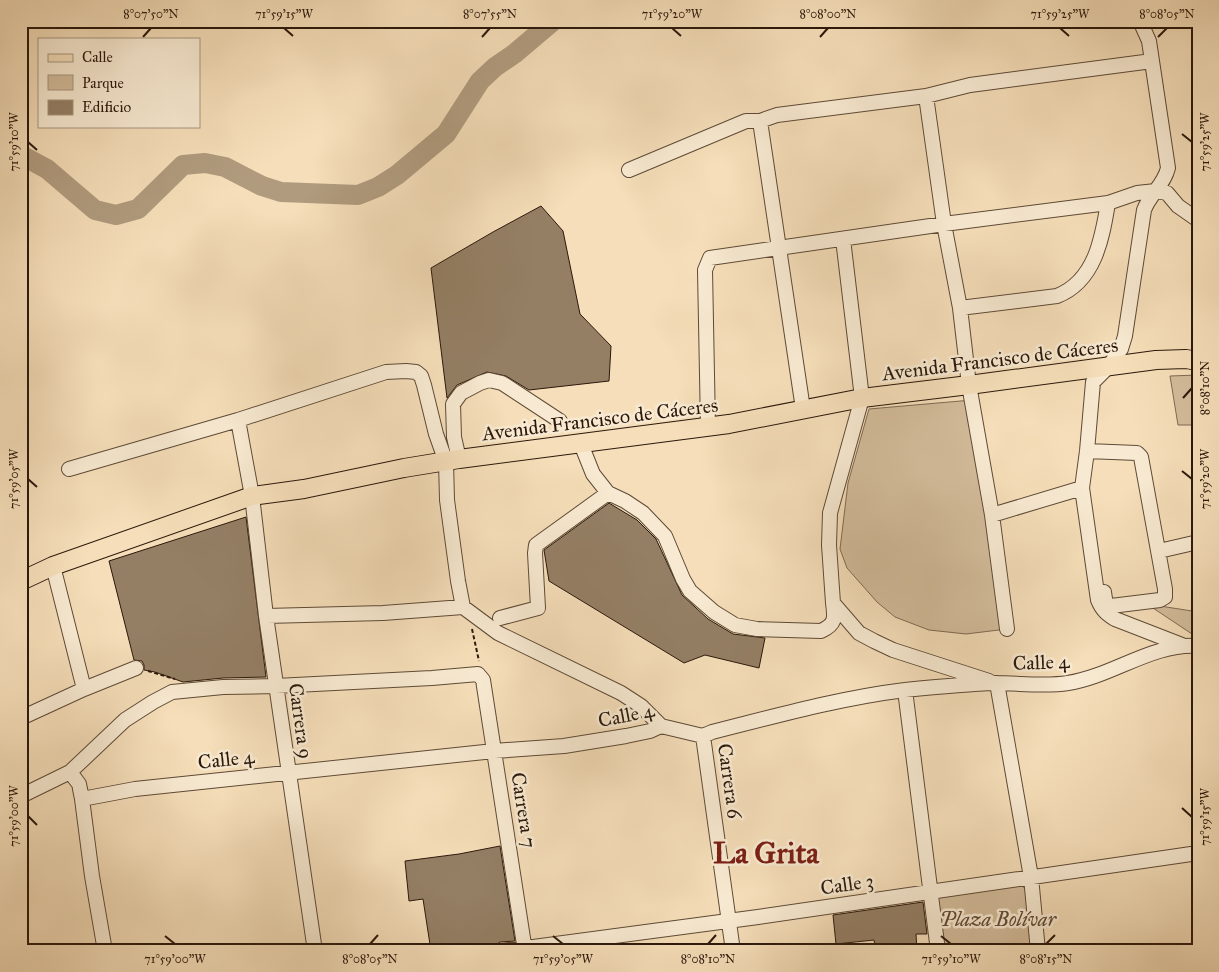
<svg xmlns="http://www.w3.org/2000/svg" width="1219" height="972" font-family="'IM FELL Great Primer',serif">
<style>
.green{fill:#d3bc9b;stroke:#7f6a53}
.lines{fill:none;stroke-linecap:round;stroke-linejoin:round}
.river{stroke:#b09b7e;stroke-width:20}
.building{fill:#947f65;stroke:#2b180b}
.minor-casing{stroke:#5e4a36;stroke-width:16}
.major-casing{stroke:#2b180b;stroke-width:20}
.path{stroke:#2b180b;stroke-width:2;stroke-dasharray:4 2.5;stroke-linecap:butt}
.minor{stroke:#f8ead2;stroke-width:14}
.major{stroke:#f5deb9;stroke-width:18}
.ticks{fill:none;stroke:#2b180b;stroke-width:2}
.labels{text-anchor:middle;dominant-baseline:central;stroke-width:5;stroke-linejoin:round;paint-order:stroke}
.street-label{font-size:20px;fill:#2b180b;stroke:#f8ead2}
.park-label{font-size:20px;font-style:italic;fill:#5d4936;stroke:#f8ead2}
.town-label{font-size:30px;font-weight:bold;fill:#7a1f14;stroke:#f8ead2}
.neatline{fill:none;stroke:#2b180b;stroke-width:2}
.ticks-label{font-size:12px;text-anchor:middle;fill:#2b180b}
</style>
<rect width="100%" height="100%" fill="#f5deb9"/>
<filter id="stains"><feTurbulence type="fractalNoise" baseFrequency=".004" numOctaves="4"/><feColorMatrix values="0 0 0 0 .2 0 0 0 0 .09 0 0 0 0 .02 0 0 0 .5 -.17"/></filter>
<radialGradient id="worn" r=".72"><stop offset=".6" stop-color="#630" stop-opacity="0"/><stop offset="1" stop-color="#630" stop-opacity=".3"/></radialGradient>
<path class="green" d="M1198 375V425H1178L1170 376Z
M972 400 1007 629 966 634 929 630 895 617 877 602 847 568 840 549 848 483 869 409Z
M1147 604 1192 611 1198 608V636H1195Z
M1021 884 1029 894 1035 951H938L933 897Z"/>
<g class="lines">
<path class="river" d="M21 155 47 169 95 210 116 215 138 209 183 165 205 163 225 167 262 186 281 192 358 195 378 187 397 175 446 134 480 81 495 67 514 54 553 21"/>
</g>
<path class="building" d="M541 206 563 231 580 314 611 346 609 381 529 390 506 376 487 372 457 385 447 398 431 268 493 232Z
M609 503 637 520 656 539 682 595 708 619 733 634 765 638 759 668 705 655 684 663 549 581 544 550Z
M246 517 266 677 223 678 183 682 155 672 144 670V665L142 661 134 660 109 561Z
M500 846 515 941 500 942 495 946 459 951H431L423 899 409 901 405 861 459 854Z
M923 902 927 934H916L917 951H876L874 940 836 944 833 915Z"/>
<g class="lines">
<defs>
<path id="minor" d="M1140 21 1149 41 1168 168C1164 185 1150 194 1144 210L1125 336 1121 349 1108 367 1093 382 1087 451 1082 488 1098 600C1102 610 1107 614 1115 619L1182 645
M926 96 944 224 960 308 969 385 992 515 1007 629
M760 121 803 409
M629 170 746 121H760L777 115 926 96 970 85 1152 61
M843 239 862 398 830 513 829 545 833 603 859 633 874 641 893 650 989 681
M960 308 1057 296C1095 281 1102 239 1108 203
M238 420 252 496 266 616 315 951
M708 427 705 270 710 258 944 224 1108 203 1137 193 1156 191 1167 193 1178 206 1198 220
M581 444 593 474 608 493 625 501 643 513 665 536 683 579 690 591 714 612 735 625 757 629 821 631C836 624 835 618 833 603
M1087 451 1137 453 1141 457 1165 589V597L1160 600 1111 606C1105 604 1105 599 1104 592
M459 459 454 437 453 404 461 393 480 383 489 380 502 383 560 421
M69 469 238 420 386 372 406 371 416 372 421 376 424 385 436 434 446 462 447 500 458 581 463 607
M992 515 1082 488
M1159 551 1198 542
M53 566 84 689
M266 616 383 613 463 607 498 633 621 693 641 706 661 726
M500 618 538 608 535 553 536 545 608 493
M997 683 1031 877 1038 951
M905 690 938 951
M21 718 84 689 136 668
M703 736 733 951
M70 772 79 784 82 799 92 876 105 951
M21 796 70 772 125 720 153 702 172 692 223 687 276 686 432 678 478 674 483 680 525 951
M82 799 135 789 494 751 564 746 626 736 650 731 661 726 703 736 712 732C776 716 840 698 905 690 935 687 966 684 996 683 1020 683 1044 687 1068 683 1113 676 1152 643 1198 646
M502 951 758 917 1198 853"/>
<path id="major" d="M21 581 53 566 252 496 304 489 404 468 459 459 729 424 862 398 969 385 1156 360 1186 359 1198 361"/>
</defs>
<use href="#minor" class="minor-casing"/>
<use href="#major" class="major-casing"/>
<path class="path" d="M472 629 479 661
M148 671 175 679"/>
<use href="#minor" class="minor"/>
<use href="#major" class="major"/>
</g>
<path class="ticks" d="M284 28 293 36M672 28 681 36M1060 28 1069 36M143 37 151 28M482 37 490 28M820 37 828 28M1158 37 1167 28M1182 134 1192 142M28 142 37 150M1183 398 1192 388M1182 471 1192 479M28 479 37 487M1182 808 1192 817M28 816 37 825M165 936 175 944M553 936 563 944M941 936 951 944M370 944 378 935M708 944 716 935M1046 944 1055 935"/>
<g class="labels">
<g class="street-label">
<text transform="translate(1000 359) rotate(-7)">Avenida Francisco de Cáceres</text>
<text transform="translate(600 419) rotate(-7)">Avenida Francisco de Cáceres</text>
<text transform="translate(1041 662) rotate(-2)">Calle 4</text>
<text transform="translate(626 715) rotate(-11)">Calle 4</text>
<text transform="translate(301 721) rotate(82)">Carrera 9</text>
<text transform="translate(226 759) rotate(-6)">Calle 4</text>
<text transform="translate(730 781) rotate(82)">Carrera 6</text>
<text transform="translate(524 810) rotate(81)">Carrera 7</text>
<text transform="translate(847 884) rotate(-8)">Calle 3</text>
</g>
<g class="park-label">
<text x="998" y="919">Plaza Bolívar</text>
</g>
<g class="town-label">
<text x="766" y="853">La Grita</text>
</g>
</g>
<rect width="1219" height="972" fill="none" stroke="#f5deb9" stroke-width="55"/>
<rect x="38" y="38" width="162" height="90" fill="#f8ead2" stroke="#a69682"/>
<rect x="48" y="54" width="25" height="8" fill="#f5deb9" stroke="#a69682"/>
<text x="82" y="62" font-size="15" fill="#2b180b">Calle</text>
<rect x="48" y="75" width="25" height="15" fill="#d3bc9b" stroke="#a69682"/>
<text x="82" y="88" font-size="15" fill="#2b180b">Parque</text>
<rect x="48" y="100" width="25" height="15" fill="#947f65" stroke="#a69682"/>
<text x="82" y="112" font-size="15" fill="#2b180b">Edificio</text>
<rect x="28" y="28" width="1164" height="916" class="neatline"/>
<g class="ticks-label">
<text x="151" y="18">8°07'50"N</text>
<text x="284" y="18">71°59'15"W</text>
<text x="490" y="18">8°07'55"N</text>
<text x="672" y="18">71°59'20"W</text>
<text x="828" y="18">8°08'00"N</text>
<text x="1060" y="18">71°59'25"W</text>
<text x="1167" y="18">8°08'05"N</text>
<text transform="translate(14 142) rotate(-90)" y="4">71°59'10"W</text>
<text transform="translate(1205 142) rotate(-90)" y="4">71°59'25"W</text>
<text transform="translate(1205 388) rotate(-90)" y="4">8°08'10"N</text>
<text transform="translate(14 479) rotate(-90)" y="4">71°59'05"W</text>
<text transform="translate(1205 479) rotate(-90)" y="4">71°59'20"W</text>
<text transform="translate(14 816) rotate(-90)" y="4">71°59'00"W</text>
<text transform="translate(1205 817) rotate(-90)" y="4">71°59'15"W</text>
<text x="175" y="963">71°59'00"W</text>
<text x="370" y="963">8°08'05"N</text>
<text x="563" y="963">71°59'05"W</text>
<text x="708" y="963">8°08'10"N</text>
<text x="951" y="963">71°59'10"W</text>
<text x="1046" y="963">8°08'15"N</text>
</g>
<rect width="100%" height="100%" filter="url(#stains)"/>
<rect width="100%" height="100%" fill="url(#worn)"/>
</svg>
